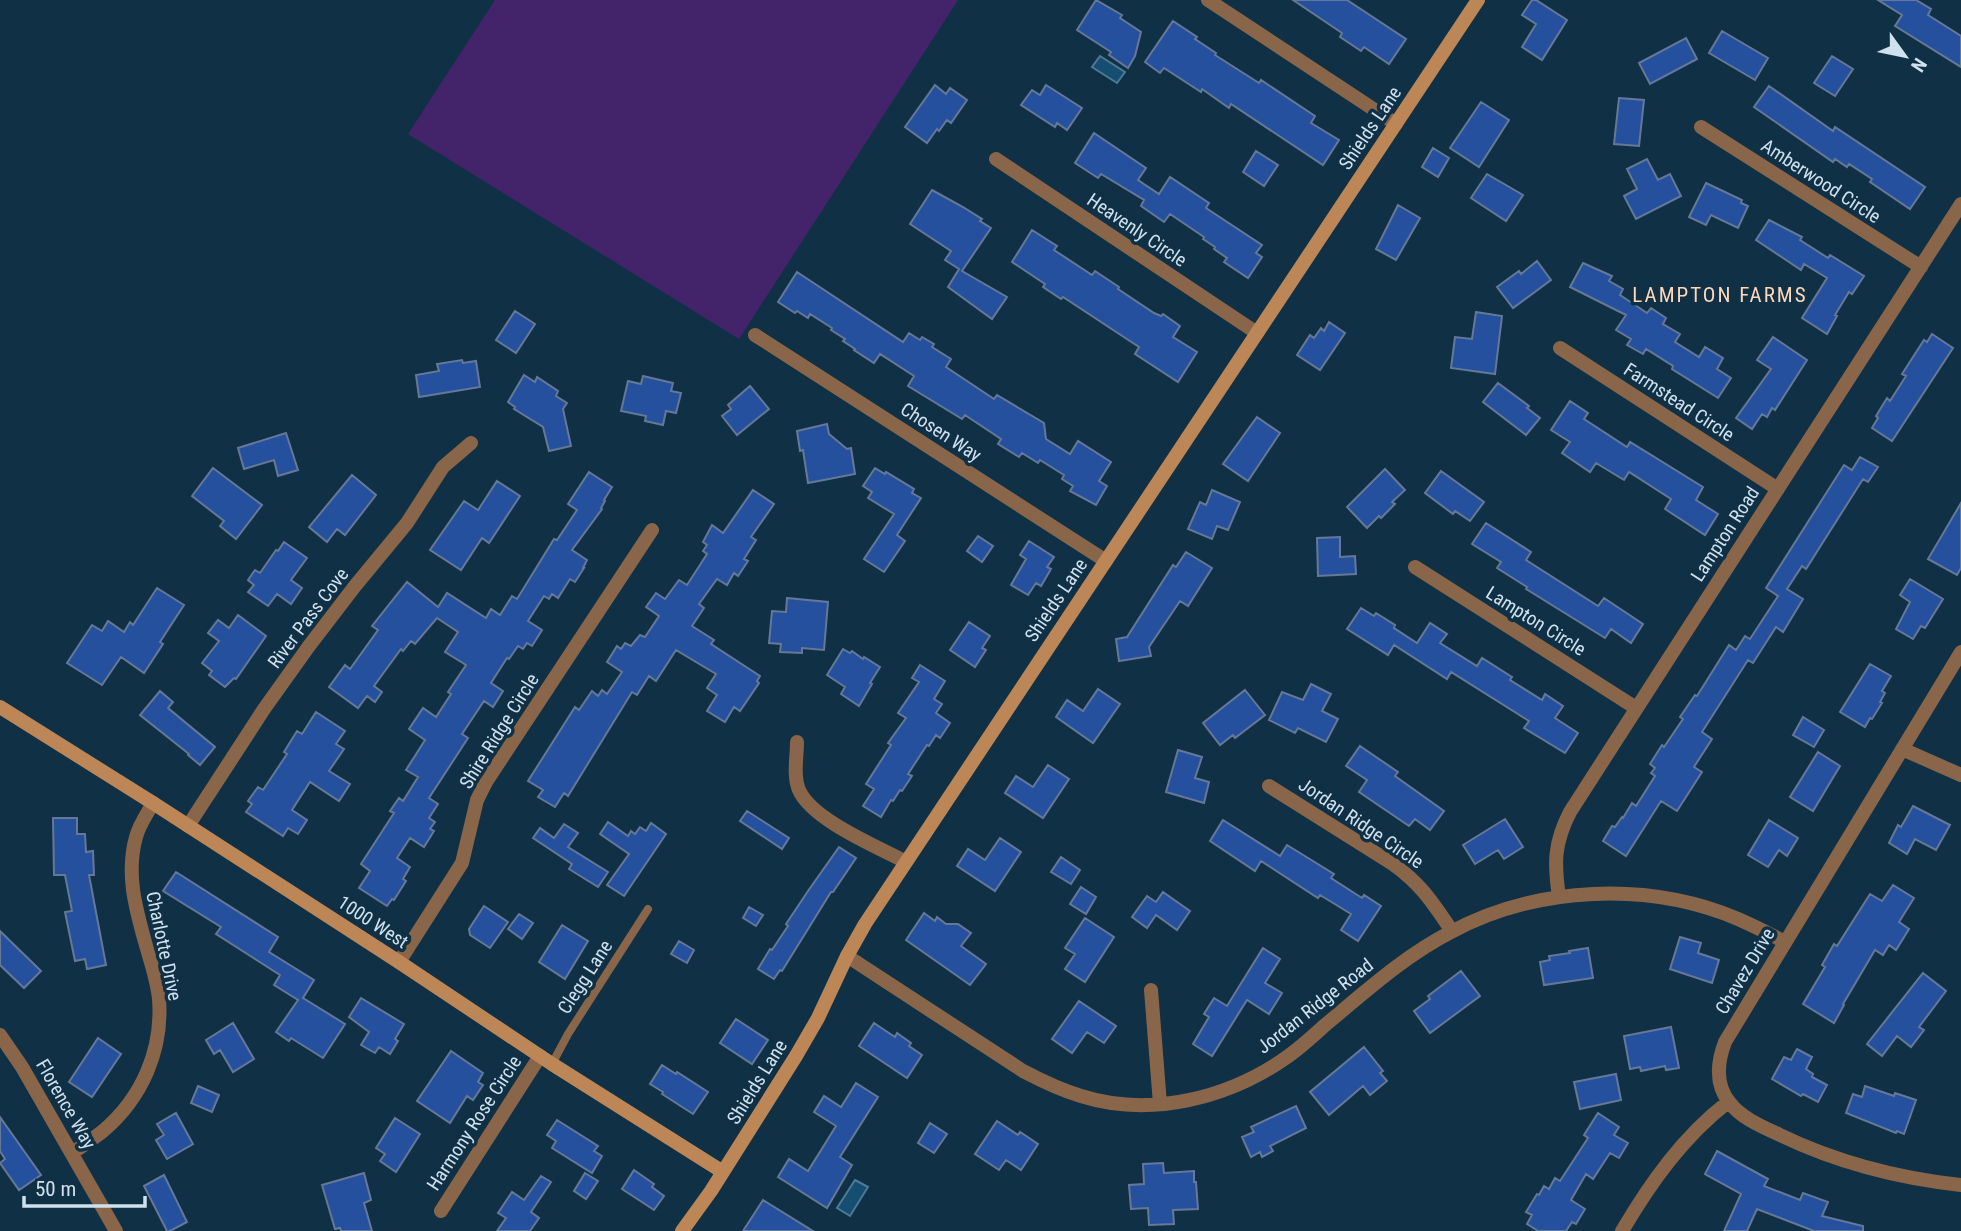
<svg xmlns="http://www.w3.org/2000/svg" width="1961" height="1231" font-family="'Roboto Condensed',sans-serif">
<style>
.green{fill:#43246a}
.water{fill:#154e71;stroke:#4d7a96;stroke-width:2}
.building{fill:#24509e;stroke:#667897;stroke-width:2}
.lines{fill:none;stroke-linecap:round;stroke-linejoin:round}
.lane{stroke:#896649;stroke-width:8}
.street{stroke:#896649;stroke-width:14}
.secondary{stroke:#bd8656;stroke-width:14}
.labels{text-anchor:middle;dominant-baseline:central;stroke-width:7;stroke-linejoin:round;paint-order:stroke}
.street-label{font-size:19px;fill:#cfe1ee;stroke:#103045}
.neighbourhood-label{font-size:21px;letter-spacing:2px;fill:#fed7b8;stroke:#103045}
</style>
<rect width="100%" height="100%" fill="#103045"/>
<path class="green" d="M495 0H958L739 339 408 134Z"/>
<path class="water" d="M1100 56 1125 72 1117 83 1092 67Z
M855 1180 868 1187 850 1216 837 1208Z"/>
<path class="building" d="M1096 0 1122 15 1120 18 1141 32 1135 56 1128 68 1109 55 1111 52 1077 30Z
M1293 0H1347L1406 39 1389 64 1364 47 1361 51 1340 37 1342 33Z
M1532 0H1536L1567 20 1542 60 1522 47 1536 24 1522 15Z
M1878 0H1916L1931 9 1928 15 1961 36V67L1895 26 1902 15Z
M1173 21 1197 37 1195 39 1216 53 1215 55 1259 83 1261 80 1315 116 1311 123 1339 140 1323 165 1231 104 1229 108 1202 89 1201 92 1164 68 1160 73 1145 62Z
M1722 31 1768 58 1755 80 1709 53Z
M1686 38 1697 59 1650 84 1639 63Z
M1832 56 1853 69 1835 96 1814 83Z
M935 85 946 94 950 88 967 100 951 123 947 120 939 131 937 129 927 143 905 127Z
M1046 85 1082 108 1067 130 1057 123 1055 127 1021 105 1032 90 1040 95Z
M1769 86 1833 131 1835 127 1925 187 1910 209 1870 182 1872 179 1849 164 1847 167 1835 159 1833 162 1754 107Z
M1619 98 1644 100 1639 146 1614 144Z
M1481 102 1509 120 1479 167 1450 148Z
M1094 133 1146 168 1138 180 1159 194 1170 177 1209 203 1206 208 1262 245 1256 253 1262 257 1248 278 1224 262 1227 258 1214 249 1215 247 1203 239 1204 237 1170 214 1164 222 1141 206 1144 200 1101 174 1098 178 1075 163Z
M1433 148 1449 158 1438 177 1422 167Z
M1256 151 1278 165 1264 186 1243 172Z
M1647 159 1658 180 1670 174 1681 196 1636 219 1624 196 1637 189 1627 169Z
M1487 174 1523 195 1506 221 1471 198Z
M1706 183 1742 200 1741 203 1748 206 1738 228 1711 215 1706 225 1689 217Z
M932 190 963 207 982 219 980 221 991 228 962 271 1007 297 992 319 948 287 959 269 945 260 951 251 910 224Z
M1398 205 1420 218 1396 260 1376 249Z
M1769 220 1802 237 1800 240 1828 258 1830 255 1864 276 1852 294 1849 292 1835 315 1837 316 1827 334 1802 318 1827 278 1804 264 1801 270 1756 240Z
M1032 230 1057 246 1054 250 1092 275 1095 271 1119 287 1118 289 1154 313 1161 316 1163 314 1180 326 1173 337 1197 352 1178 382 1135 354 1139 347 1063 297 1061 299 1043 287 1045 284 1012 262Z
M1537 261 1551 280 1513 308 1497 287 1519 271 1521 274Z
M1583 263 1612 276 1609 281 1623 289 1620 295 1647 313 1651 308 1666 318 1663 324 1680 334 1675 342 1699 357 1705 347 1723 358 1717 369 1731 378 1718 398 1672 369 1673 366 1646 349 1643 354 1627 345 1631 339 1616 330 1626 315 1570 287Z
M797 272 903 342 909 333 920 340 922 337 934 344 932 347 951 359 946 367 994 399 997 395 1044 423 1046 439 1070 454 1078 441 1111 462 1099 481 1107 486 1096 505 1070 491 1073 486 1062 479 1064 475 1040 460 1038 463 1022 453 1019 457 998 444 1001 439 965 415 962 419 908 386 914 376 880 354 874 363 854 350 855 349 843 341 845 339 831 330 832 328 810 314 808 318 797 311 795 313 778 302Z
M515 311 535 324 516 353 496 340Z
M1476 312 1502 316 1495 374 1451 368 1455 337 1472 339Z
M1329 322 1345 333 1320 370 1297 355 1310 335 1314 338 1321 328 1324 331Z
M1932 334 1953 348 1892 441 1872 428 1878 418 1876 416 1887 398 1890 401 1906 376 1902 374 1924 340 1927 342Z
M1773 337 1807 360 1775 410 1772 408 1767 417 1762 414 1752 429 1736 418 1771 369 1757 360Z
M462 360 463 363 476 361 480 387 419 397 416 375 439 371 437 364Z
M524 375 535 382 537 377 558 391 556 396 567 403 563 409 571 446 549 451 543 427 514 409 515 407 508 402Z
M643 376 673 383 671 391 681 393 676 413 666 411 663 425 645 421 646 416 621 411 628 381 641 384Z
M1498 383 1529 406 1527 408 1540 418 1526 435 1483 402Z
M750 386 769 409 737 435 722 416 731 409 728 405Z
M1570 401 1588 413 1584 419 1627 447 1630 442 1703 487 1696 500 1718 514 1705 535 1665 509 1671 499 1629 472 1624 480 1596 463 1590 472 1562 453 1570 442 1551 430Z
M1257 417 1280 433 1248 481 1223 464Z
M827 424 829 434 847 449 851 448 855 474 808 483 803 450 800 451 797 431Z
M286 433 298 470 278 476 274 460 244 469 238 448Z
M1860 457 1878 467 1868 482 1863 479 1806 569 1802 566 1787 589 1803 599 1783 632 1776 627 1753 663 1748 660 1702 732 1712 739 1694 767 1702 772 1677 811 1661 801 1626 856 1603 841 1612 826 1615 827 1622 817 1623 818 1632 803 1636 806 1655 776 1651 773 1655 768 1650 764 1662 745 1664 747 1683 719 1680 717 1695 695 1697 696 1729 645 1736 650 1745 636 1750 639 1778 596 1766 588 1844 465 1852 470Z
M213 468 262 505 236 539 220 526 224 521 192 496Z
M875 468 885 474 886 472 914 489 912 493 921 498 897 535 905 541 884 572 864 559 894 514 868 498 872 492 863 486Z
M1385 469 1405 490 1392 502 1395 504 1381 518 1379 516 1367 528 1347 507Z
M1441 471 1484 502 1470 521 1455 511 1453 514 1425 493Z
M589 472 612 487 604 500 605 501 601 508 602 509 572 550 587 560 583 568H584L575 582 570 579 558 598 552 594 549 599 544 596 528 621 542 630 532 646 527 643 523 649 518 646 509 659 507 658 491 683 503 691 493 707 484 701 462 734 468 738 429 798 438 804 429 818 435 822 430 829 434 831 424 847 410 838 397 858 410 867 403 879 406 881 394 900 392 899 387 906 359 888 370 871 361 864 394 813 390 811 399 798 403 801 418 777 406 770 425 740 409 729 423 708 436 717 451 694 448 692 466 665 445 652 458 632 437 618 415 644 411 641 403 651 401 649 374 686 382 692 375 702 367 696 358 708 329 687 345 665 350 669 378 630 372 626 407 582 438 607 447 593 486 618 491 609 500 615 512 596 517 599 554 539 557 540 577 510 568 504Z
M352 475 376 495 345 535 337 529 327 542 309 527Z
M497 481 520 496 489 543 482 538 461 570 430 550 464 501 478 510Z
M753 490 774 504 751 537 756 540 744 559 748 561 738 576 734 573 727 585 717 579 699 604 704 608 692 626 714 640 711 644 760 676 757 681 759 683 740 711 734 707 725 722 707 711 717 695 707 688 716 674 676 650 656 681 649 676 637 695 632 692 568 796 564 793 555 807 538 797 543 790 528 781 575 707 579 710 592 691 598 696 602 690 607 694 622 672 607 662 617 646 621 649 625 643 631 646 640 635 645 637 659 616 646 607 656 593 665 599 679 580 687 585 707 554 703 551 707 545 703 542 712 525 723 533Z
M1212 490 1240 502 1228 530 1217 526 1212 539 1188 529 1200 502 1206 505Z
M1961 503V568L1957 575 1928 559Z
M1486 523 1531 552 1526 560 1598 606 1604 598 1643 624 1631 643 1611 629 1605 638 1526 589 1527 587 1497 568 1501 562 1472 544Z
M978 536 993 546 982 562 967 551Z
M1340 537V557L1355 556 1356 574 1318 576 1317 538Z
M1029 541 1054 557 1047 567 1051 569 1041 586 1036 583 1028 595 1011 585 1026 559 1020 555Z
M284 542 307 558 291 580 302 588 291 604 277 594 268 606 248 592 254 585 248 580 255 570 260 573 276 550 278 551Z
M1186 552 1212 568 1188 606 1180 601 1149 647 1151 656 1119 661 1116 639 1127 637 1173 565 1176 567Z
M1910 579 1943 599 1925 628 1921 626 1913 639 1896 629 1910 602 1900 595Z
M157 588 184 605 160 642 163 644 144 673 121 657 102 685 67 663 92 625 102 631 108 621 124 632 130 622 133 625Z
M787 598 828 602 824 650 802 648V653L780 652 781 644 769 643 772 611 786 612Z
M1361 608 1374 616 1376 613 1395 625 1394 628 1417 643 1430 623 1447 634 1440 643 1477 666 1482 658 1512 677 1510 680 1542 700 1545 694 1563 706 1555 718 1578 733 1565 753 1524 728 1529 721 1451 672 1447 679 1394 645 1388 655 1347 629Z
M238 615 266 636 236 679 234 678 225 687 209 675 212 671 202 663 219 641 208 633 218 620 229 628Z
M969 622 990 636 982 648 986 650 975 667 950 650Z
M843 649 850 653 852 651 863 659 864 657 880 667 870 683 872 684 859 706 841 694 845 687 827 675Z
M1870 664 1891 676 1882 691 1885 693 1880 702 1882 703 1872 719 1870 718 1865 727 1840 712Z
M920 665 945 681 934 699 942 704 936 713 950 723 940 738 936 735 929 746 927 745 908 774 912 776 902 791 900 790 893 801 891 800 881 817 863 806 874 789 866 784 891 745 888 743 906 718 898 713 919 682 912 678Z
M1311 684 1331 694 1322 711 1338 719 1326 742 1298 728 1295 733 1269 720 1282 692 1303 700Z
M1098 689 1120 704 1093 743 1056 717 1067 700 1083 711Z
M1245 690 1265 715 1235 738 1233 735 1220 745 1203 723Z
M160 691 173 702 168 708 215 747 200 765 188 755 189 754 140 715Z
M316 712 345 731 336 744 344 749 329 771 350 784 339 801 310 782 292 810 307 820 298 834 288 828 283 836 246 812 252 804 248 801 258 787 263 790 287 754 284 752 297 731 302 734Z
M1803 717 1824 730 1814 747 1793 735Z
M1360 746 1398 772 1395 776 1444 811 1430 830 1415 819 1409 826 1359 792 1367 780 1346 766Z
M1178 750 1202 757 1195 778 1209 782 1204 803 1166 792Z
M1818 752 1840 766 1813 811 1790 797Z
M1048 765 1069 779 1043 818 1005 793 1016 776 1033 787Z
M1913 806 1950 825 1936 850 1915 839 1907 854 1889 843 1898 825 1901 827Z
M747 811 789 838 782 849 740 821Z
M53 818H77V834H85L86 852 93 851 94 875H89L106 965 87 969 85 959 75 961 65 912 72 911 65 875H54Z
M1505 819 1523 847 1504 859 1498 850 1475 864 1463 845Z
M1223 820 1280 856 1287 845 1334 874 1331 878 1362 898 1364 895 1381 906 1358 941 1341 930 1351 914 1320 895 1318 898 1261 861 1255 871 1210 841Z
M1769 820 1798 838 1787 856 1779 850 1768 867 1748 855Z
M608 822 628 836 631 831 635 834 640 827 646 831 651 823 666 834 624 896 607 885 629 854 600 834Z
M564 824 578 833 568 847 608 872 598 887 569 869 572 864 533 838 540 828 554 838Z
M1000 838 1021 852 995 891 957 866 968 849 985 860Z
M839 847 856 858 833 892H831L782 971 780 970 774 979 758 969 770 949 772 950 788 926 786 924 808 891Z
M1061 857 1080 870 1071 884 1051 872Z
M176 872 278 937 269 952 314 980 303 998 345 1024 323 1058 291 1038 289 1041 276 1032 298 1000 274 985 280 975 216 934 221 927 163 891Z
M1893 885 1914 898 1899 922 1909 929 1896 950 1889 945 1883 955 1875 950 1843 1004 1844 1005 1834 1023 1803 1004 1825 967 1822 965 1834 944 1837 946 1870 894 1882 901Z
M1081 887 1096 897 1086 914 1070 904Z
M1163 892 1190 911 1177 930 1156 915 1147 928 1132 917 1147 896 1156 902Z
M484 906 508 922 490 948 470 935 469 929Z
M749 907 763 915 756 926 743 918Z
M924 913 935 921 937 917 946 924H958L971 933 961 946 986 964 970 985 906 940Z
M519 914 533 923 522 939 508 929Z
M1085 918 1114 937 1085 982 1065 969 1075 954 1065 948Z
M562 925 588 941 565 979 539 962Z
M0 931 41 971 24 988 0 965Z
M1680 937 1701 943 1698 953 1719 960 1712 983 1670 969Z
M679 941 694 950 687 963 671 954Z
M1263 948 1280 959 1265 983 1282 993 1269 1014 1247 1000 1212 1056 1193 1044 1209 1017 1204 1014 1214 998 1227 1006Z
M1588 948 1593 978 1544 985 1540 962 1550 960 1549 956 1570 953 1569 951Z
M1461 971 1480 996 1430 1033 1414 1011 1430 999 1428 996Z
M1923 973 1946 991 1919 1027 1924 1030 1911 1047 1897 1036 1882 1056 1867 1044Z
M361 998 404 1024 395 1039 398 1041 390 1054 379 1047 375 1053 361 1045 369 1032 349 1017Z
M1079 1001 1116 1026 1104 1043 1087 1032 1072 1053 1052 1039Z
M736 1019 768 1040 752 1064 720 1043Z
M233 1023 254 1059 233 1072 220 1050 214 1054 206 1040Z
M874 1023 895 1037 897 1033 911 1043 909 1046 922 1055 907 1078 859 1046Z
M1671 1027 1679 1068 1666 1070 1665 1066 1641 1071 1640 1067 1630 1069 1624 1036Z
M98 1038 121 1054 92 1097 69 1082Z
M1364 1047 1383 1071 1380 1073 1387 1081 1370 1095 1363 1086 1329 1115 1310 1092Z
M1797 1049 1812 1057 1806 1069 1813 1074 1812 1077 1827 1085 1818 1102 1803 1094 1801 1096 1772 1079 1784 1057 1791 1060Z
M451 1051 483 1073 478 1082 483 1085 473 1100 467 1096 450 1123 417 1101Z
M662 1065 676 1074 677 1072 708 1092 693 1114 662 1094 663 1092 650 1084Z
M1616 1074 1621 1100 1580 1109 1574 1082Z
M856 1083 878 1097 840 1157 852 1165 827 1208 778 1177 789 1159 808 1171 836 1126 814 1112 824 1096 841 1107Z
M198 1086 219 1095 212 1112 191 1103Z
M1865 1086 1894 1096 1895 1093 1916 1100 1904 1134 1897 1131 1896 1133 1846 1113 1853 1094 1862 1097Z
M1296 1106 1306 1128 1270 1146 1273 1151 1262 1157 1260 1152 1251 1157 1242 1137 1254 1132 1251 1127Z
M176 1113 193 1144 167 1159 156 1140 164 1135 157 1124Z
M1598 1113 1619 1127 1614 1135 1628 1143 1619 1158 1610 1153 1593 1179 1586 1174 1571 1200 1585 1209 1576 1224 1572 1222 1566 1231H1538L1527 1224 1532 1215 1526 1212 1537 1194 1539 1195 1544 1186 1549 1189 1555 1178 1560 1181 1588 1138 1584 1135Z
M0 1117 41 1175 19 1190 0 1163 5 1159 0 1151Z
M395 1118 420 1134 396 1172 380 1161 385 1154 376 1148Z
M557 1120 598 1146 594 1151 602 1156 592 1173 552 1148 556 1141 547 1135Z
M997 1121 1018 1135 1020 1132 1038 1144 1021 1170 1006 1160 999 1170 975 1154Z
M930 1123 947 1134 934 1153 918 1143Z
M1717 1151 1768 1179 1764 1186 1800 1200 1803 1193 1828 1202 1822 1216 1863 1226V1231H1814L1757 1209 1747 1231H1724L1741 1194 1705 1174Z
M1163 1163 1164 1173 1194 1171V1182H1196L1198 1209 1173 1210 1174 1224 1149 1225 1148 1208 1131 1209 1129 1185 1144 1184 1143 1164Z
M634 1170 654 1184 652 1187 664 1196 654 1210 622 1189Z
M364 1173 371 1200 364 1203 372 1231H341L340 1228 335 1229 322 1185Z
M585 1173 598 1181 586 1199 574 1191Z
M164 1175 187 1222 170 1231H167L144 1186Z
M541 1176 551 1182 531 1212 539 1218 530 1231H497L506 1218 498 1213 512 1192 524 1200Z
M763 1200 813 1231H743Z"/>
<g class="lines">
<path class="lane" d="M552 1064 568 1034 648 909"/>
<path class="street" d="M1208 0 1396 124
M1701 127 1921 267
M996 159 1257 333
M755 335 1106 561
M1560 348 1778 489
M1415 567 1636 708
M1961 652 1725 1042C1717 1063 1715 1085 1730 1103 1741 1118 1763 1127 1780 1135 1838 1163 1897 1178 1961 1185
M797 742C797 757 793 776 799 790 812 820 878 847 906 862
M1902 749 1961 775
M1269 786 1393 864C1422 885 1432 902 1452 931
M188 826 264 709 309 646 355 586 407 523 443 467 471 443
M1559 897C1554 863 1554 843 1570 812L1961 204
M847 956 1023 1071C1042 1081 1061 1090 1081 1096 1151 1118 1229 1098 1287 1057 1300 1048 1312 1037 1324 1026 1364 993 1404 956 1451 932 1537 886 1648 881 1738 919 1754 926 1770 934 1785 942
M399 962 462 863 477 800 486 782 652 530
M1151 990 1160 1104
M0 1035 22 1067 116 1231
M72 1153C82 1146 93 1139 103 1131 142 1098 163 1050 159 999 157 979 150 960 145 942 135 906 126 873 136 837 139 825 147 814 153 803
M441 1211 540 1056
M1622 1231C1651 1182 1683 1137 1728 1102"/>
<path class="secondary" d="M0 707 153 803 399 962 552 1064 723 1172
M682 1231 711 1191 796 1056 818 1018 847 956 865 924 1478 0"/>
</g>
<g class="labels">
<g class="street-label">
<text transform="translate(1370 128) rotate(-56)">Shields Lane</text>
<text transform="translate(1821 181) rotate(33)">Amberwood Circle</text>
<text transform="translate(1137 230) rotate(34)">Heavenly Circle</text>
<text transform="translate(1679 402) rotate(33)">Farmstead Circle</text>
<text transform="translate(941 432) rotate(33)">Chosen Way</text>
<text transform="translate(1725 534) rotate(-57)">Lampton Road</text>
<text transform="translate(1056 600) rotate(-56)">Shields Lane</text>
<text transform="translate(308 618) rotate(-53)">River Pass Cove</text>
<text transform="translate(1536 621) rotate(32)">Lampton Circle</text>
<text transform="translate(499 731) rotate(-58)">Shire Ridge Circle</text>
<text transform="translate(1361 823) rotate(34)">Jordan Ridge Circle</text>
<text transform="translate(373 922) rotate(33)">1000 West</text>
<text transform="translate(164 946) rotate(78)">Charlotte Drive</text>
<text transform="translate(1745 971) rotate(-59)">Chavez Drive</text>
<text transform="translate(585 977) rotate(-57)">Clegg Lane</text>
<text transform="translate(1315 1006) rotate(-38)">Jordan Ridge Road</text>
<text transform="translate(757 1082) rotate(-58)">Shields Lane</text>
<text transform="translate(66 1104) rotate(60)">Florence Way</text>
<text transform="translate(474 1123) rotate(-57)">Harmony Rose Circle</text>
</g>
<g class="neighbourhood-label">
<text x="1720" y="295">LAMPTON FARMS</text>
</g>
</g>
<g transform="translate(1905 56) rotate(123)" stroke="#103045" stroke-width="5" paint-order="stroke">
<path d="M0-5L12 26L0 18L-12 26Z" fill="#cfe1ee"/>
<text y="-10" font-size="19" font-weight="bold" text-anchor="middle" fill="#cfe1ee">N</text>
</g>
<path d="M24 1196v10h121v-10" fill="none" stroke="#cfe1ee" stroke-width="3.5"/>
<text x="35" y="1196" font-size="21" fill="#cfe1ee" stroke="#103045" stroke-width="5" paint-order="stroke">50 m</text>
</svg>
